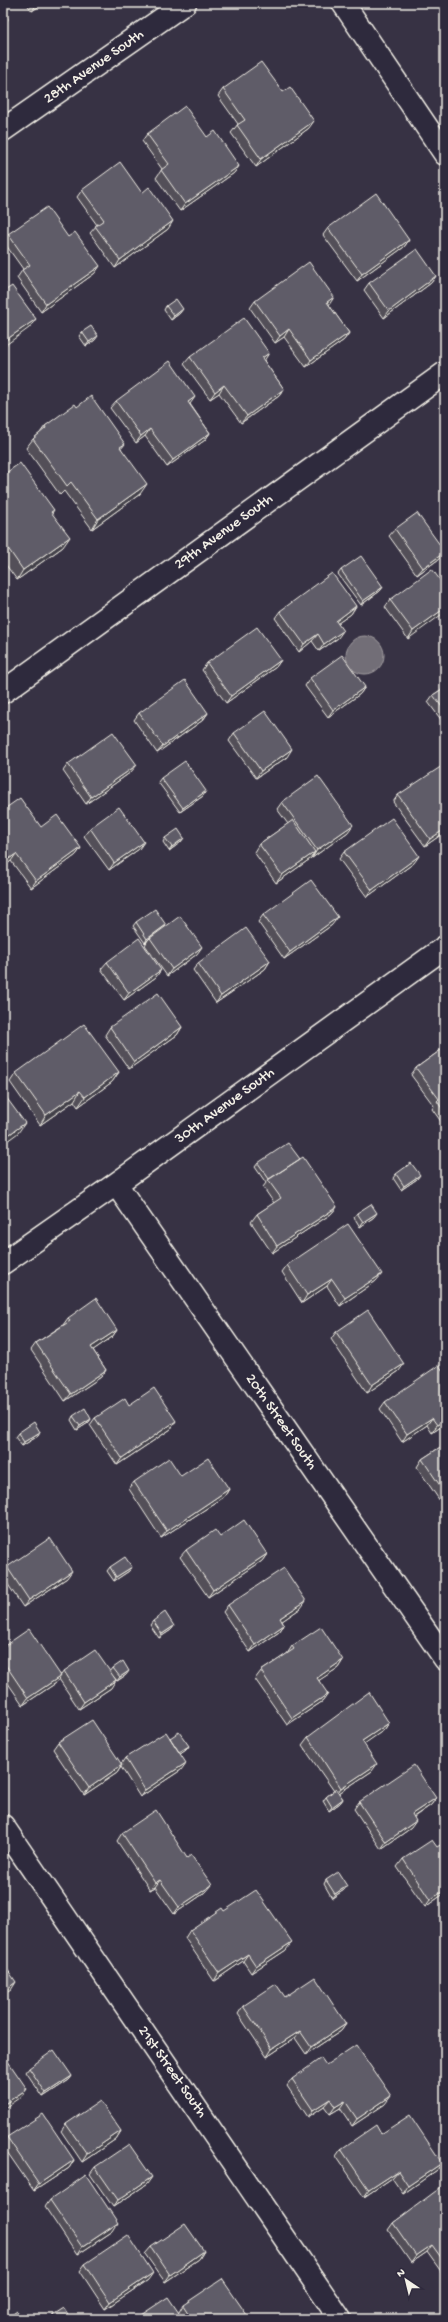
<svg xmlns="http://www.w3.org/2000/svg" width="448" height="2322" font-family="'Gochi Hand',sans-serif">
<style>
.water{fill:#726e77;stroke:#a6a2a4}
.lines{fill:none;stroke-linecap:round;stroke-linejoin:round}
.minor-casing{stroke:#f4f1e8;stroke-width:25}
.minor{stroke:#2f2a3d;stroke-width:22}
.wall{fill:#524f59;stroke:#f4f1e8}
.shaded-wall{fill:#424048;stroke:#f4f1e8}
.building{fill:#5f5c67;stroke:#f4f1e8}
.labels{text-anchor:middle;dominant-baseline:central;stroke-width:3;stroke-linejoin:round;paint-order:stroke}
.street-label{font-size:15px;fill:#f4f1e8;stroke:#2f2a3d}
</style>
<rect width="100%" height="100%" fill="#373244"/>
<filter id="ink" filterUnits="userSpaceOnUse"><feTurbulence type="fractalNoise" baseFrequency=".025" numOctaves="2"/><feDisplacementMap in="SourceGraphic" scale="8" xChannelSelector="R" yChannelSelector="G"/><feConvolveMatrix kernelMatrix="1 2 1 2 8 2 1 2 1" color-interpolation-filters="sRGB"/></filter>
<g filter="url(#ink)">
<path class="water" d="M346 655a19 19 0 1 1 38 0a19 19 0 1 1-38 0Z"/>
<g class="lines">
<defs>
<path id="minor" d="M343 3 445 154
M3 130 185 3
M3 692 445 373
M116 1184 445 1659
M3 1263 116 1184 445 947
M3 1826 340 2319"/>
</defs>
<use href="#minor" class="minor-casing"/>
<use href="#minor" class="minor"/>
</g>
<path class="wall" d="M26 3H44L32 11Z
M223 89 283 92 309 128 256 167 231 133 238 124 218 96Z
M147 134 207 137 239 166 234 173 180 211 156 178 162 169 142 141Z
M82 190 142 193 168 229 115 268 90 233 97 225 77 197Z
M328 228 409 240 404 247 357 281 323 235Z
M8 234 68 237 95 273 41 312 17 278 23 269 3 241Z
M436 276 431 283 384 318 364 290 369 283Z
M255 301 329 305 349 333 344 340 306 367 284 337 275 343 250 308Z
M166 306 180 313 171 320 164 310Z
M82 332 95 340 86 346 79 336Z
M190 357 264 361 284 389 279 396 241 423 219 393 210 399 184 364Z
M116 401 190 404 210 433 205 440 167 467 145 436 136 443 110 408Z
M77 407 125 444 121 449 140 494 92 529 64 491 60 495 26 448 33 439 40 433 45 426Z
M3 475 54 510 52 513 63 547 17 580 3 561Z
M395 529 445 552 439 559 417 575 389 536Z
M341 570 383 587 380 591 361 605 338 574Z
M445 587 408 639 385 607 390 600Z
M356 606 351 614 338 623V638L319 651 312 641 299 652 275 618 280 611Z
M281 660 276 667 226 703 202 670 207 663Z
M310 678 365 687 360 694 328 717 305 686Z
M445 687V725L428 702 433 695Z
M139 713H208L203 720 157 753 134 720Z
M234 733 287 757 256 778 229 741Z
M68 764 131 772 86 804 63 771Z
M161 778 203 796 180 812 158 782Z
M398 795 445 832 425 846 393 802Z
M282 802 348 832 312 858V857L310 859 276 883 254 852 259 844 288 824 277 809Z
M41 827 81 848 76 855 31 888 11 861 3 867Z
M90 828 139 849 109 870 84 836Z
M165 838 181 842 169 851 163 842Z
M344 852 414 863 367 897 339 859Z
M263 915 332 925 284 959 258 922Z
M136 922 166 925 165 927 197 954 167 976 145 945 148 940 145 943 133 926Z
M270 961 265 969 216 1003 193 970 198 963Z
M107 962 156 977 124 1000 101 969Z
M110 1027H182L177 1035 129 1069 105 1035Z
M445 1047V1127L432 1109 434 1106 411 1075 416 1068Z
M119 1072 112 1082 78 1107 74 1101 40 1125 10 1082 16 1073Z
M300 1159 337 1207 331 1214 272 1253 251 1222 257 1214 274 1203 263 1187 266 1183 255 1167 258 1163Z
M396 1174 417 1179 401 1190 393 1178Z
M357 1213 374 1217 360 1227 354 1217Z
M287 1265 376 1281 340 1306 327 1286 302 1303 282 1272Z
M68 1318 117 1330 112 1337 93 1350 106 1370 101 1377 65 1401 31 1350 36 1343 63 1325Z
M336 1332 399 1371 367 1393 331 1339Z
M445 1374V1424L432 1433 427 1425 402 1442 380 1409 385 1402Z
M129 1405 171 1429 117 1465 90 1425 95 1418Z
M73 1416 91 1419 88 1423 77 1430 71 1420Z
M40 1432 38 1436 22 1446 15 1437 18 1433Z
M445 1444V1497L440 1501 417 1467 422 1459Z
M181 1476 229 1489 224 1497 161 1538 129 1489 134 1482Z
M186 1550 267 1554 262 1561 208 1597 180 1557Z
M7 1567 67 1578 23 1607 3 1577V1573Z
M110 1567H132L129 1571 114 1581 107 1571Z
M228 1605 301 1608 282 1621 284 1625 279 1632 250 1652 223 1612Z
M153 1621 174 1626 171 1630 159 1638 150 1625Z
M292 1646 343 1660 338 1668 319 1680 323 1701 287 1725 255 1679 261 1671 287 1654Z
M3 1647 61 1675 64 1671 110 1672 113 1668 126 1675 117 1681 113 1676 111 1688 79 1709 59 1679 56 1683 23 1705 3 1676Z
M389 1723 384 1730 363 1744 372 1771 339 1793 343 1799 340 1803 329 1811 323 1801 326 1797 334 1791 302 1745 308 1737Z
M170 1738 189 1746 186 1750 180 1754 181 1770 140 1797 121 1767 117 1773 84 1795 53 1749 58 1742 121 1764 125 1758Z
M436 1798 431 1805 414 1817 411 1828 381 1849 354 1809 359 1802Z
M122 1833 187 1858 206 1892 174 1914 155 1887 150 1890 117 1841Z
M437 1847 445 1893 425 1907 397 1867 403 1859Z
M326 1880 344 1890 332 1898 324 1884Z
M224 1911 286 1950 251 1973 243 1961 214 1981 185 1938 190 1930Z
M285 1997 346 2024 341 2031 306 2054 295 2038 267 2057 238 2014 243 2006Z
M326 2065 385 2104 352 2126 340 2108 330 2114 324 2106 308 2117 287 2086 292 2079Z
M29 2068 72 2076 69 2080 43 2097 26 2072Z
M66 2124 121 2131 116 2139 82 2162 61 2131Z
M381 2134 442 2163 437 2170 403 2194 392 2178 364 2197 336 2156 341 2149Z
M7 2137 74 2160 69 2168 34 2191 3 2146V2144Z
M95 2167 147 2184 113 2207 90 2174Z
M445 2186V2277L427 2252 411 2263 388 2230 393 2223Z
M50 2200 113 2231 77 2255 45 2207Z
M151 2247 204 2251 199 2259 165 2282 145 2254Z
M85 2264 148 2280 105 2309 80 2271Z
M183 2305 247 2315 244 2319H135L179 2312Z
M53 2315 71 2319H51Z"/>
<path class="shaded-wall" d="M39 3H44L32 11 37 4Z
M8 19 3 27V23Z
M314 121 309 128 256 167 261 159Z
M239 166 234 173 180 211 185 204Z
M173 221 168 229 115 268 120 260Z
M409 240 404 247 357 281 362 274Z
M100 266 95 273 41 312 46 304Z
M436 276 431 283 384 318 389 311Z
M334 297 329 305 322 310 327 302Z
M183 309 180 313 171 320 174 316Z
M36 319 29 328 3 347V342Z
M289 329 284 337 275 343 280 336Z
M349 333 344 340 306 367 311 360Z
M98 336 95 340 86 346 89 342Z
M269 353 264 361 257 366 262 358Z
M224 385 219 393 210 399 215 392Z
M284 389 279 396 241 423 247 416Z
M195 397 190 404 183 409 188 402Z
M150 429 145 436 136 443 141 436Z
M210 433 205 440 167 467 173 460Z
M147 484 140 494 92 529 98 519Z
M70 537 63 547 17 580 23 570Z
M445 552 439 559 417 575 423 568Z
M383 587 380 591 361 605 363 601Z
M356 606 351 614 331 628 336 621Z
M445 608V612L408 639 413 631Z
M343 631 338 638 319 651 324 644Z
M318 634 312 641 299 652 304 644Z
M281 660 276 667 226 703 231 696Z
M365 687 360 694 328 717 333 710Z
M208 713 203 720 157 753 163 746Z
M292 749 287 757 256 778 261 771Z
M137 765 131 772 86 804 91 797Z
M206 791 203 796 180 812 183 808Z
M353 825 348 832 312 858 317 850Z
M445 829V832L425 846 430 839Z
M184 838 181 842 169 851 172 847Z
M144 842 139 849 109 870 114 863Z
M81 848 76 855 31 888 36 881Z
M315 852 310 859 276 883 282 875Z
M16 854 11 861 3 867V863Z
M419 856 414 863 367 897 372 890Z
M338 917 332 925 284 959 290 952Z
M166 925 164 929 150 938 145 943 147 939Z
M202 947 197 954 167 976 172 969Z
M270 961 265 969 216 1003 221 996Z
M161 970 156 977 124 1000 129 993Z
M182 1027 177 1035 129 1069 134 1062Z
M119 1072 112 1082 78 1107 85 1097Z
M80 1091 74 1101 40 1125 46 1115Z
M25 1123 18 1133 3 1144V1139Z
M420 1175 417 1179 401 1190 404 1186Z
M337 1207 331 1214 272 1253 277 1246Z
M377 1213 374 1217 360 1227 363 1222Z
M382 1274 376 1281 340 1306 345 1298Z
M332 1279 327 1286 302 1303 307 1295Z
M117 1330 112 1337 86 1355 91 1347Z
M404 1364 399 1371 367 1393 372 1385Z
M106 1370 101 1377 65 1401 71 1394Z
M432 1418 427 1425 402 1442 407 1434Z
M91 1419 88 1423 77 1430 80 1426Z
M445 1420V1424L432 1433 437 1425Z
M176 1421 171 1429 117 1465 122 1458Z
M40 1432 38 1436 22 1446 24 1442Z
M229 1489 224 1497 161 1538 167 1531Z
M445 1493V1497L440 1501Z
M267 1554 262 1561 208 1597 213 1590Z
M132 1567 129 1571 114 1581 116 1577Z
M72 1571 67 1578 23 1607 29 1600Z
M306 1601 301 1608 275 1626 280 1618Z
M284 1625 279 1632 250 1652 255 1645Z
M174 1626 171 1630 159 1638 162 1634Z
M343 1660 338 1668 312 1685 317 1678Z
M129 1671 126 1675 117 1681 120 1677Z
M61 1676 56 1683 23 1705 28 1698Z
M116 1680 111 1688 79 1709 84 1702Z
M328 1694 323 1701 287 1725 292 1718Z
M389 1723 384 1730 357 1749 362 1741Z
M189 1746 186 1750 176 1757 179 1753Z
M186 1763 181 1770 140 1797 145 1790Z
M377 1764 372 1771 336 1795 341 1788Z
M122 1765 117 1773 84 1795 89 1788Z
M436 1798 431 1805 407 1821 412 1814Z
M343 1799 340 1803 329 1811 332 1807Z
M416 1821 411 1828 381 1849 386 1842Z
M160 1880 155 1887 150 1890 155 1883Z
M212 1885 206 1892 174 1914 179 1907Z
M347 1886 344 1890 332 1898 335 1894Z
M445 1890V1893L425 1907 430 1900Z
M292 1942 286 1950 251 1973 256 1966Z
M248 1954 243 1961 214 1981 219 1973Z
M16 1982 11 1990 3 1995V1992Z
M346 2024 341 2031 306 2054 311 2047Z
M300 2031 295 2038 267 2057 272 2049Z
M72 2076 69 2080 43 2097 46 2093Z
M27 2089 22 2096 3 2109V2105Z
M391 2096 385 2104 352 2126 357 2119Z
M330 2099 324 2106 308 2117 313 2110Z
M345 2101 340 2108 330 2114 335 2107Z
M121 2131 116 2139 82 2162 87 2154Z
M74 2160 69 2168 34 2191 39 2184Z
M442 2163 437 2170 403 2194 408 2186Z
M398 2171 392 2178 364 2197 369 2190Z
M152 2177 147 2184 113 2207 118 2200Z
M118 2223 113 2231 77 2255 82 2247Z
M432 2245 427 2252 411 2263 416 2256Z
M204 2251 199 2259 165 2282 170 2275Z
M153 2273 148 2280 105 2309 110 2302Z"/>
<path class="building" d="M3 11 8 19 3 23Z
M261 62 283 92 290 87 314 121 261 159 237 125 245 120 223 89Z
M185 106 207 137 215 131 239 166 185 204 161 170 169 164 147 134Z
M120 162 142 193 149 187 173 221 120 260 95 226 104 220 82 190Z
M376 193 409 240 362 274 328 228Z
M47 207 68 237 75 232 100 266 46 304 22 270 30 265 8 234Z
M417 249 436 276 389 311 369 283Z
M309 262 334 297 327 302 349 333 311 360 289 329 280 336 255 301Z
M12 286 36 319 3 342V292Z
M176 299 183 309 174 316 166 306Z
M244 318 269 353 262 358 284 389 247 416 224 385 215 392 190 357Z
M91 326 98 336 89 342 82 332Z
M170 361 195 397 188 402 210 433 173 460 150 429 141 436 116 401Z
M91 396 125 444 120 447 147 484 98 519 71 482 67 486 33 439 46 428 45 426 75 404 77 407Z
M20 463 54 510 51 512 70 537 23 570 5 544 3 546V475Z
M417 513 445 552 423 568 395 529Z
M361 556 383 587 363 601 341 570Z
M432 569 445 587V608L413 631 390 600Z
M332 573 356 606 336 621 343 631 324 644 318 634 304 644 280 611Z
M257 627 281 660 231 696 207 663Z
M342 655 365 687 333 710 310 678Z
M185 680 208 713 163 746 139 713Z
M445 687V711L433 695Z
M265 711 292 749 261 771 234 733Z
M113 732 137 765 91 797 68 764Z
M185 761 206 791 183 808 161 778Z
M445 764V829L430 839 398 795Z
M318 776 353 825 317 850 282 802Z
M20 798 41 827 57 815 81 848 36 881 16 854 3 863V810Z
M119 807 144 842 114 863 90 828Z
M392 818 419 856 372 890 344 852Z
M293 820 315 852 282 875 259 844Z
M178 829 184 838 172 847 165 838Z
M311 880 338 917 290 952 263 915Z
M155 909 166 925 147 939 136 922Z
M180 916 202 947 172 969 150 938Z
M246 928 270 961 221 996 198 963Z
M139 938 161 970 129 993 107 962Z
M158 993 182 1027 134 1062 110 1027Z
M84 1024 119 1072 85 1097 80 1091 46 1115 16 1073Z
M445 1047V1113L437 1101 439 1099 416 1068Z
M3 1093 25 1123 3 1139Z
M288 1143 300 1159 269 1179 258 1163Z
M303 1157 337 1207 277 1246 257 1214 281 1198 268 1180Z
M411 1163 420 1175 404 1186 396 1174Z
M371 1204 377 1213 363 1222 357 1213Z
M348 1224 382 1274 345 1298 332 1279 307 1295 287 1265Z
M96 1298 117 1330 91 1347 106 1370 71 1394 36 1343 70 1321 68 1318Z
M368 1310 404 1364 372 1385 336 1332Z
M439 1365 445 1374V1420L437 1425 432 1418 407 1434 385 1402Z
M154 1388 176 1421 122 1458 95 1418 125 1398 129 1405Z
M85 1408 91 1419 80 1426 73 1416Z
M34 1422 40 1432 24 1442 18 1433Z
M445 1444V1493L422 1459Z
M169 1458 181 1476 208 1458 229 1489 167 1531 134 1482Z
M244 1520 267 1554 213 1590 186 1550 215 1530 220 1537Z
M50 1538 72 1571 29 1600 7 1567Z
M125 1557 132 1567 116 1577 110 1567Z
M284 1568 306 1601 280 1618 284 1625 255 1645 228 1605Z
M165 1612 174 1626 162 1634 153 1621Z
M321 1627 343 1660 317 1678 328 1694 292 1718 261 1671 294 1649 292 1646Z
M29 1629 61 1676 28 1698 3 1661V1647Z
M95 1650 116 1680 84 1702 64 1671Z
M123 1661 129 1671 120 1677 113 1668Z
M369 1692 389 1723 362 1741 377 1764 341 1788 308 1737Z
M92 1720 122 1765 89 1788 58 1742Z
M166 1732 186 1763 145 1790 125 1758Z
M179 1732 189 1746 179 1752 170 1738Z
M414 1765 436 1798 412 1814 416 1821 386 1842 359 1802Z
M336 1789 343 1799 332 1807 326 1797Z
M156 1810 187 1858 191 1855 212 1885 179 1907 160 1880 155 1883 122 1833Z
M432 1840 437 1847 445 1842V1890L430 1900 403 1859Z
M338 1872 347 1886 335 1894 326 1880Z
M256 1890 292 1942 256 1966 248 1954 219 1973 190 1930 222 1908 224 1911Z
M3 1963 16 1982 3 1992Z
M315 1977 346 2024 311 2047 300 2031 272 2049 243 2006 276 1984 285 1997Z
M356 2045 391 2096 357 2119 345 2101 335 2107 330 2099 313 2110 292 2079 321 2058 326 2065Z
M54 2050 72 2076 46 2093 29 2068Z
M3 2054 27 2089 3 2105Z
M100 2101 121 2131 87 2154 66 2124Z
M43 2114 74 2160 39 2184 7 2137Z
M410 2115 442 2163 408 2186 398 2171 369 2190 341 2149 376 2125 381 2134Z
M129 2144 152 2177 118 2200 95 2167Z
M86 2175 118 2223 82 2247 50 2200Z
M444 2185 445 2186V2263L432 2245 416 2256 393 2223Z
M185 2224 204 2251 170 2275 151 2247Z
M128 2235 153 2273 110 2302 85 2264Z
M222 2279 247 2315 241 2319H192L183 2305Z
M168 2297 183 2319H135Z
M64 2308 71 2319H56L53 2315Z
M17 2311 23 2319H6Z
M96 2315 99 2319H90Z"/>
</g>
<g class="labels">
<g class="street-label">
<text transform="translate(94 67) rotate(-35)">28th Avenue South</text>
<text transform="translate(224 532) rotate(-36)">29th Avenue South</text>
<text transform="translate(225 1106) rotate(-36)">30th Avenue South</text>
<text transform="translate(281 1422) rotate(55)">20th Street South</text>
<text transform="translate(172 2072) rotate(55)">21st Street South</text>
</g>
</g>
<rect width="448" height="2322" fill="none" stroke="#2f2a3d" stroke-width="16"/>
<rect x="8" y="8" width="432" height="2306" fill="none" stroke="#f4f1e8" stroke-width="1.5" filter="url(#ink)"/>
<g transform="translate(406 2280) rotate(325)" stroke="#2f2a3d" stroke-width="3" paint-order="stroke">
<path d="M0-3L7 15L0 10L-7 15Z" fill="#f4f1e8"/>
<text y="-6" font-size="11" font-weight="bold" text-anchor="middle" fill="#f4f1e8">N</text>
</g>
</svg>
